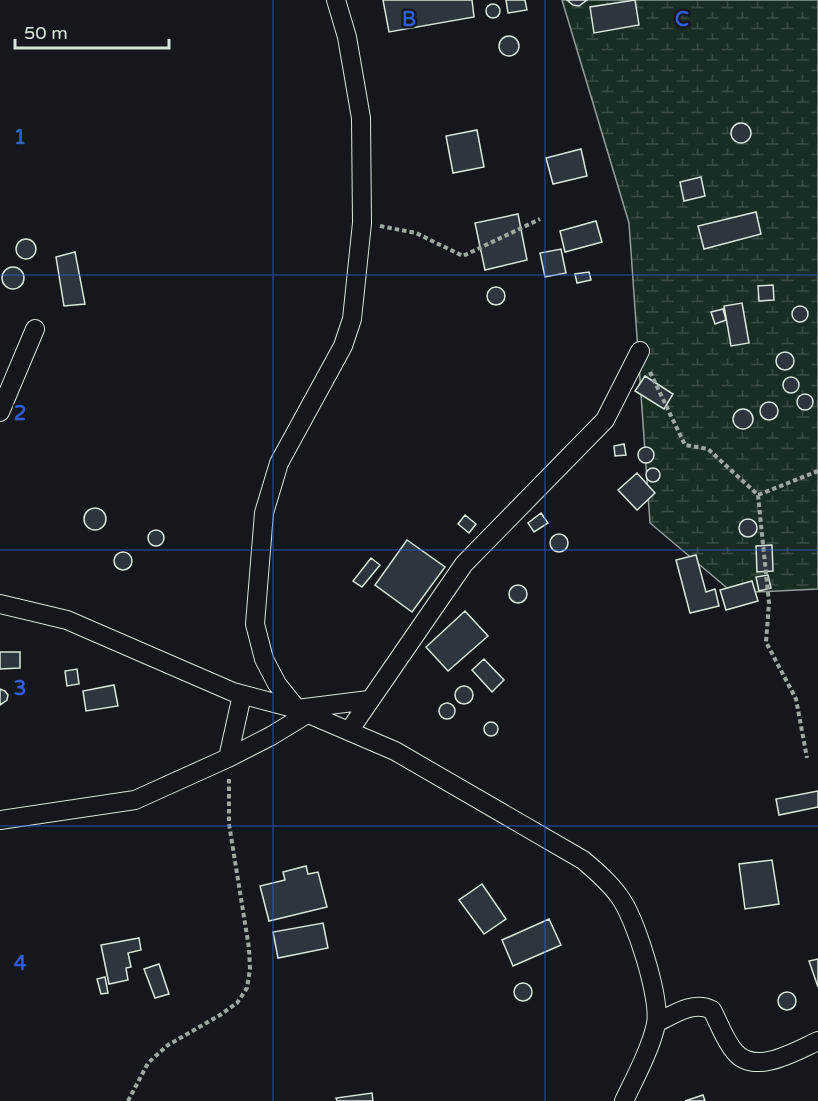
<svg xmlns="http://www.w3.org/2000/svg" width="818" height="1101" font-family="'Varela Round',sans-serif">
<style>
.wetland{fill:url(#wetland-marsh);stroke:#939e99;stroke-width:1.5}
.building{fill:#2c363c;stroke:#d8e6dc;stroke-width:1.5}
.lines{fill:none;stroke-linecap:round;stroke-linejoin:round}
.street-casing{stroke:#d8e6dc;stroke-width:20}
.path{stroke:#9da8a2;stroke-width:4;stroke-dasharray:4.5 3;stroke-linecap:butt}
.street{stroke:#14181c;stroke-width:18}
.grid{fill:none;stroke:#305dd8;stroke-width:1.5;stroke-opacity:0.55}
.grid-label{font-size:20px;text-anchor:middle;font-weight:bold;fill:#305dd8;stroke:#14181c;stroke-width:4.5;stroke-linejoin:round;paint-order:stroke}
</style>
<defs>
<pattern id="wetland-marsh" width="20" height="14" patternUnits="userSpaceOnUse" patternTransform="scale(1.5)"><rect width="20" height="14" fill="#1a2d24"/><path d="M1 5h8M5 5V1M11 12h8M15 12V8" fill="none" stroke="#3b4b43"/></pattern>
</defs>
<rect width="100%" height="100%" fill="#14181c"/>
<path class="wetland" d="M562 0H818V589L733 593 650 523 629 223Z"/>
<path class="building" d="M383 0H472L474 17 389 32Z
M506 0H525L527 10 508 13Z
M567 0H587L579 6 573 5Z
M635 0 639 25 594 33 590 7Z
M486 11a7 7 0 1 1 14 0a7 7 0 1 1-14 0Z
M499 46a10 10 0 1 1 20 0a10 10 0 1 1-20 0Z
M731 133a10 10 0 1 1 20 0a10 10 0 1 1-20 0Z
M477 130 484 167 453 173 446 136Z
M581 149 587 176 553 184 546 158Z
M701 177 705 196 684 201 680 182Z
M756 212 761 234 704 249 698 226Z
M518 214 527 260 485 270 475 223Z
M596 221 602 242 565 252 560 231Z
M16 249a10 10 0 1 1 20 0a10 10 0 1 1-20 0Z
M561 249 566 273 545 277 540 253Z
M75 252 85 304 64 306 56 257Z
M2 278a11 11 0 1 1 22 0a11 11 0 1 1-22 0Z
M589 272 591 280 577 283 575 274Z
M773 285 774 300 759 301 758 286Z
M487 296a9 9 0 1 1 18 0a9 9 0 1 1-18 0Z
M742 303 749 343 731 346 724 306Z
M792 314a8 8 0 1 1 16 0a8 8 0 1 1-16 0Z
M723 309 726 320 715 324 711 312Z
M776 361a9 9 0 1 1 18 0a9 9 0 1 1-18 0Z
M645 376 673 394 664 409 635 391Z
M783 385a8 8 0 1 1 16 0a8 8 0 1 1-16 0Z
M797 402a8 8 0 1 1 16 0a8 8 0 1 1-16 0Z
M760 411a9 9 0 1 1 18 0a9 9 0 1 1-18 0Z
M733 419a10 10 0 1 1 20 0a10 10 0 1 1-20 0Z
M624 444 626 455 615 456 614 446Z
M638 455a8 8 0 1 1 16 0a8 8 0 1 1-16 0Z
M646 475a7 7 0 1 1 14 0a7 7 0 1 1-14 0Z
M637 473 655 493 637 510 618 490Z
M84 519a11 11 0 1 1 22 0a11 11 0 1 1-22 0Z
M541 513 548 523 534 532 528 523Z
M465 515 476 524 469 533 458 524Z
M739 528a9 9 0 1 1 18 0a9 9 0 1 1-18 0Z
M148 538a8 8 0 1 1 16 0a8 8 0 1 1-16 0Z
M550 543a9 9 0 1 1 18 0a9 9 0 1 1-18 0Z
M407 540 445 567 412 612 375 585Z
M772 545 773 571 757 572 756 546Z
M114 561a9 9 0 1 1 18 0a9 9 0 1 1-18 0Z
M696 555 706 592 715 589 719 606 690 613 676 560Z
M371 558 380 565 362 587 353 581Z
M768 575 771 588 759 591 756 577Z
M752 581 758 601 726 610 720 590Z
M509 594a9 9 0 1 1 18 0a9 9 0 1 1-18 0Z
M465 611 488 636 448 671 426 647Z
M0 652H20V668L0 669Z
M484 659 504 680 492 692 472 670Z
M77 669 79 684 67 686 65 671Z
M114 685 118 706 86 711 83 691Z
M455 695a9 9 0 1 1 18 0a9 9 0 1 1-18 0Z
M0 689 5 691 8 695 7 700 0 705Z
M439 711a8 8 0 1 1 16 0a8 8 0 1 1-16 0Z
M484 729a7 7 0 1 1 14 0a7 7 0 1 1-14 0Z
M818 791V807L779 815 776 799Z
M772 860 779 904 745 909 739 864Z
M306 866 308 874 318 872 327 907 269 921 260 886 285 880 283 872Z
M482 884 506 919 484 934 459 900Z
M549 919 561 945 513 966 502 940Z
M323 923 328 948 278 958 273 932Z
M139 938 141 950 128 953 131 967 126 968 128 980 109 984 101 945Z
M818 959V987L809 961Z
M159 964 169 994 155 998 144 969Z
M105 977 108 993 101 994 97 979Z
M514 992a9 9 0 1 1 18 0a9 9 0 1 1-18 0Z
M778 1001a9 9 0 1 1 18 0a9 9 0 1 1-18 0Z
M372 1093 373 1101H337L336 1098Z
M703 1095 705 1101H685Z"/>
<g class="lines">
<defs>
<path id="street" d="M336 0 347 37 361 118 362 223 352 319 343 346 279 463 264 513 255 624 264 659 277 684 297 709 395 751 583 860C596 871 609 882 619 896 635 917 661 998 656 1024 651 1048 635 1078 624 1101
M0 412 35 329
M0 604 67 620 233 692 297 709 369 700
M349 731 464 564 605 420 640 351
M228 758 242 695
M0 820 135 800 228 758 271 736 307 714
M656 1023C673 1015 693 1000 712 1010 719 1023 725 1041 735 1052 755 1076 796 1051 818 1041"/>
</defs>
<use href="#street" class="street-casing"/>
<path class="path" d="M380 226 416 233 463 256 540 219
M650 372 685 445 708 449 758 495 818 471
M758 495 769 603 766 642 796 699 807 758
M128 1101 148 1063 168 1045 220 1015 237 1003 247 988 250 969 249 948 229 824V777"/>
<use href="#street" class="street"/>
</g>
<path class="grid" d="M273 0V1101M545 0V1101M0 275H818M0 550H818M0 826H818"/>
<g class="grid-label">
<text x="409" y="26">B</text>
<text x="682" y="26">C</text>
<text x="20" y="144">1</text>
<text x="20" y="420">2</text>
<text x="20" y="695">3</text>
<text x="20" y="970">4</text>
</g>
<path d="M15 39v9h154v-9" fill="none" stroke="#d8e6dc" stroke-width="3"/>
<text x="24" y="39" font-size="18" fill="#d8e6dc" stroke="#14181c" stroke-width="4.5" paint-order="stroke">50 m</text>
</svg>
